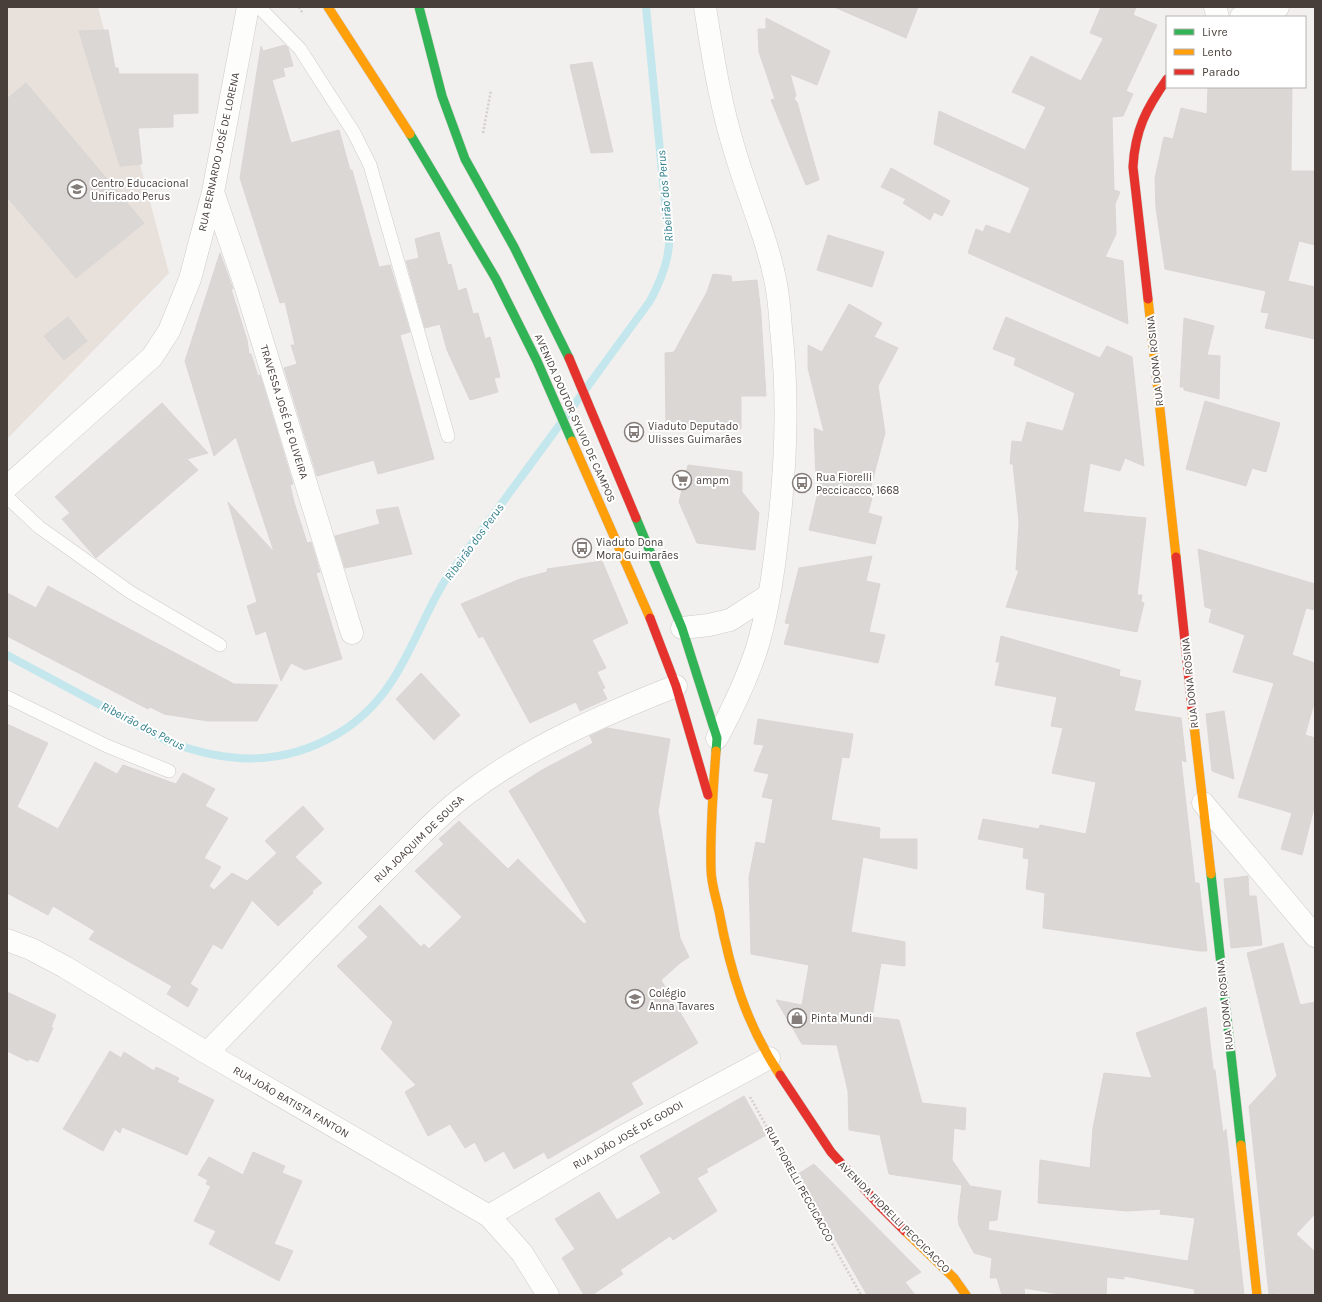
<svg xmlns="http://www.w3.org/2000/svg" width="1322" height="1302" font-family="Karla,sans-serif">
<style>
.education{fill:#e8e0da}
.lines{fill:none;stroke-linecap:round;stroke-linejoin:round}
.stream{stroke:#c3e7ec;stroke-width:8}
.building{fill:#dad7d5;stroke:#dad6d4}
.lane-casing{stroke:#cfccca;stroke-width:14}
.street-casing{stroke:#cfccca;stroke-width:23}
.fast-casing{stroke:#d2ccc7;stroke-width:10}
.slow-casing{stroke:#d2ccc7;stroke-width:10}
.jam-casing{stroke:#d2ccc7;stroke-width:10}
.path{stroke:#d2cfcc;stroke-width:2.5;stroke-dasharray:2 2;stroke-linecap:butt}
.lane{stroke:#fdfdfc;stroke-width:13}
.street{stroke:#fdfdfc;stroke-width:22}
.fast{stroke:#30b455;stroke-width:9}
.slow{stroke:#ff9f0a;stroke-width:9}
.jam{stroke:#e5322d;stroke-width:9}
.labels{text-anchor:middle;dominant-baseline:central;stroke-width:4;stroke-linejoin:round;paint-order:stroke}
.street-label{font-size:11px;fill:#483f3a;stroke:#fff}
.poi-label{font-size:11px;fill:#483f3a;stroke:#fff;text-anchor:start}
.water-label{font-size:12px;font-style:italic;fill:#33808d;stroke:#fff}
</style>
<rect width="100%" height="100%" fill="#f2f0ee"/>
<path class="education" d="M7 7H98L169 273 7 439Z"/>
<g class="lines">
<path class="stream" d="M7 655 167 741C227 764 282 767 339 733 399 697 411 638 444 582 450 572 458 563 465 553 480 533 495 513 510 492 557 429 603 365 650 301 665 273 675 244 666 213L646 7"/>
</g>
<path class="building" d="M834 7H918L906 38Z
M1101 7H1136L1133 15 1157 25 1126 91 1133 94 1123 116 1112 117 1114 190 1120 192 1115 204 1116 234 1105 257 1123 261 1128 324 968 253 976 229 983 232 986 225 1010 234 1030 188 934 144 939 111 1025 150 1046 107 1012 92 1031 56 1081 81 1102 41 1103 38 1090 33Z
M766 18 830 51 817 85 790 74 796 95 794 99 797 102 819 180 806 185 771 100 775 99 759 52 758 29H766Z
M108 30 115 68H118L119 74H198V113L173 114V127L138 128 142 164 120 166 79 31Z
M285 45 288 48 293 66 283 68 285 76 272 80 291 143 339 130 350 170H352L379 267 390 265 410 332 400 335 434 459 378 474 374 460 317 476 284 368 297 364 291 345H295L285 302 280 303 240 178 261 46 263 51Z
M592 62 613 152 591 153 570 65Z
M26 83 144 223 76 278 7 197V99Z
M1208 87H1292L1291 171H1315V245L1299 241 1288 281 1315 287V339L1265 328 1269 313 1261 312 1266 291 1165 269 1156 208 1155 178 1164 137 1173 139 1181 108 1207 114Z
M891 168 950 201 942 216 934 212 930 220 903 203 906 199 881 187Z
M439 232 448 265 451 264 458 291 466 288 473 314 478 313 485 339 490 337 500 377 494 378 498 392 470 400 447 350 440 324 425 328 406 261 419 258 415 239Z
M828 235 884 252 872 287 817 270Z
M220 253 233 289H231L247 340 249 354H251L258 376 260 375 293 484 290 485 294 502 307 543 311 542 320 572 316 573 342 659 305 670 291 663 281 681 266 631 256 635 247 606 257 602 228 502 274 552 236 437 214 456 185 361Z
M713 274 731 276 732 282 757 280 761 314 766 396H741V429L666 427 665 353 674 352 707 292Z
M849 304 882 323 874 337 898 348 878 386 885 433 868 497 872 498 868 513 882 517 875 544 809 530 821 480 816 478 814 428 824 432 808 368V345L822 352Z
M68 317 87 341 64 360 44 336Z
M1006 317 1100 358 1107 346 1132 357 1144 466 1125 458 1120 471 1090 463 1083 512 1146 518 1137 595H1142L1141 602 1144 603 1137 632 1006 607 1019 570H1016L1019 522 1013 464H1010L1012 441 1022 442 1027 422 1063 431 1075 393 1014 365 1016 358 993 349Z
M1184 318 1214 326 1207 355 1220 356 1219 399 1184 390V387H1180Z
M1205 401 1280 423 1266 472 1252 468 1246 486 1186 469Z
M162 403 208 453 187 459 198 470 96 558 62 519 70 513 55 497Z
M688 465 742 472V492L759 513 755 550 697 543 679 502Z
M398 507 412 554 345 568 335 536 380 524 376 510Z
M1198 549 1315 584V610L1306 608 1292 655 1315 663V700L1305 735 1315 738V804L1302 855 1281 849 1292 813 1238 797 1274 683 1233 672 1245 635 1209 622 1212 609 1205 607Z
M872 556 866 581 880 584 869 632 885 635 878 663 784 644 790 624 785 623 799 568Z
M602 561 628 623 592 640 606 668 597 672 605 688 602 689 607 699 580 711 576 702 530 723 483 636 479 638 461 604 520 579 547 572V569Z
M48 586 234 684 278 685 257 721H208L164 714 150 707 148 709 7 636V593L36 608Z
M1001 636 1120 670 1119 676 1141 681 1134 711 1181 718 1186 762 1181 760 1195 883H1199L1207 951H1200L1043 928 1045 893 1026 889 1029 859 1023 858 1024 848 978 839 983 819 1039 829 1040 825 1086 834 1096 782 1052 773 1063 728 1051 726 1057 697 995 685 1000 662H996Z
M421 673 460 715 434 740 396 699Z
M1224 711 1234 779 1212 771 1206 714Z
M758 719 853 734 849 758 842 757 831 820 880 828 879 839H917V869L863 857 851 932 905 942V966L881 963 872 1017 899 1020 922 1103 966 1108 965 1130 954 1128 952 1160 970 1186 1001 1191 997 1220 989 1221 988 1230 1188 1261 1195 1218 1160 1214 1161 1209 1127 1211 1038 1203 1040 1160 1090 1168 1093 1128 1104 1073 1152 1078 1136 1033 1206 1007 1213 1069 1215 1070 1223 1133 1226 1129 1244 1295H1195L1194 1289 1124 1276V1279L1107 1277 1106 1295H1065L1024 1288 1025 1295H1002L997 1278H990L992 1258 974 1253 959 1225 958 1218 962 1185 889 1174 880 1135 849 1130 848 1091 837 1045 802 1044 776 1000 802 1005 809 965 751 954 749 877 756 842 765 844 773 799 762 797 769 774 754 771 764 745 754 744Z
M7 724 48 743 17 807 58 829 95 762 117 774 123 765 176 784 183 773 215 789 205 806 228 818 204 858 221 867 209 886 214 890 232 873 247 881 277 853 265 841 303 806 324 829 295 857 322 883 312 891 313 893 278 926 252 900 222 949 213 944 190 984 198 989 188 1007 167 994 172 986 89 939 95 931 53 906 48 915 7 893Z
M607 728 670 739 658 811 680 938 689 957 680 963 661 980 698 1043 631 1083 643 1104 548 1159 544 1152 514 1169 504 1151 485 1162 475 1142 465 1148 450 1124 428 1136 405 1092 416 1085 381 1049 393 1022 337 966 368 937 358 927 380 905 421 947 424 944 429 949 462 917 415 871 444 844 439 839 459 821 508 869 518 859 584 924 587 922 509 791 542 770 593 743 590 736Z
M1248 876 1249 896H1256L1262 945 1231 948 1224 879Z
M1283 943 1300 1005 1315 1002V1214L1296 1234 1315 1252V1295H1281L1280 1293 1269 1294 1249 1106 1277 1076 1247 953Z
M7 992 56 1015 51 1027 53 1028 38 1062 29 1059 28 1061 7 1051Z
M110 1051 121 1058 124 1052 154 1071 156 1067 179 1078 177 1082 214 1100 187 1155 122 1127 120 1133 115 1129 103 1151 63 1129Z
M744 1096 766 1135 706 1169 708 1172 697 1178 717 1211 673 1240 670 1236 620 1270 623 1274 592 1295H584L562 1258 575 1249 555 1219 599 1192 617 1220 661 1193 640 1156Z
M253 1152 285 1166 282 1173 302 1181 274 1244 293 1251 279 1281 209 1244 216 1231 194 1221 211 1186 206 1184 208 1180 198 1175 209 1157 243 1175Z
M814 1164 921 1272 905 1282 915 1295H867L798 1174Z"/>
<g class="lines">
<defs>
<path id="lane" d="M259 7 300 49 354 133 370 165 448 436
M7 497 39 527 130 592 220 645
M7 697 107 746 169 771"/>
<path id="street" d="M705 7C713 58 721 109 737 158 750 201 768 241 776 284 779 299 780 315 781 329 789 400 786 470 777 540 773 577 767 616 756 651 746 681 732 710 717 738
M1215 7 1218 17
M1241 17 1278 7
M213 192 246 288 352 633
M7 487 152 357 169 331 190 279 213 192 248 7
M682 628 709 625 730 620 769 595
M1203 803 1315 936
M7 940 31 949 65 967 207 1053 489 1216 522 1253 548 1295
M207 1053C266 992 325 931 385 871 412 845 437 816 467 794 530 746 603 715 676 686
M489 1216 622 1137 769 1058"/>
<path id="fast" d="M419 7 442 96 465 159 514 247 569 358
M410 134 496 279 537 361 572 441
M636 518 682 628 717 738 716 751
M1211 874 1241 1145"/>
<path id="slow" d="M328 7 410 134
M1148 299 1176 557
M572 441 650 618
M1192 708 1211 874
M716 751C713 790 710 830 711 869 711 883 716 898 719 911 730 971 746 1024 780 1075
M1241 1145 1257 1295
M905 1231 954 1278 966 1295"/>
<path id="jam" d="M1148 299 1133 167C1135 130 1146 109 1167 79
M569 358 636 518
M1176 557 1192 708
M650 618 676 686 708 795
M780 1075 831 1152 879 1205 905 1231"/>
</defs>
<use href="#lane" class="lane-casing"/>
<use href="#street" class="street-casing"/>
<use href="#fast" class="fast-casing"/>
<use href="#slow" class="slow-casing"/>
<use href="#jam" class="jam-casing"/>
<path class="path" d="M299 7 303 14
M483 133 491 90
M750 1097 861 1295"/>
<use href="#lane" class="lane"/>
<use href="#street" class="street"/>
<use href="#fast" class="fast"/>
<use href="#slow" class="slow"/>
<use href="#jam" class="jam"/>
</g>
<defs>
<symbol id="school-ring" viewBox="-11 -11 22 22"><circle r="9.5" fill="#fff" stroke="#847d79" stroke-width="1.5"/><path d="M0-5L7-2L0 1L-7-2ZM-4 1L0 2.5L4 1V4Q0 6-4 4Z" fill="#847d79"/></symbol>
<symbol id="bus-ring" viewBox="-11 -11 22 22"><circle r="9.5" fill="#fff" stroke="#847d79" stroke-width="1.5"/><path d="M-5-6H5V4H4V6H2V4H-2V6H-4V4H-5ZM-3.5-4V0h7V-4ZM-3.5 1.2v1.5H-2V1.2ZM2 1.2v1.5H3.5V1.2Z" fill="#847d79"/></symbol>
<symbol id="supermarket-ring" viewBox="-11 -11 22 22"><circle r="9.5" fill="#fff" stroke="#847d79" stroke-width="1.5"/><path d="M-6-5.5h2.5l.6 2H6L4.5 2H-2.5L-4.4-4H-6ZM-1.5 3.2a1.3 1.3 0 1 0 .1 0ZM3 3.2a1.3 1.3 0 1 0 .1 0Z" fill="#847d79"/></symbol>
<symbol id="shop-ring" viewBox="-11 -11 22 22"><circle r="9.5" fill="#fff" stroke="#847d79" stroke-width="1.5"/><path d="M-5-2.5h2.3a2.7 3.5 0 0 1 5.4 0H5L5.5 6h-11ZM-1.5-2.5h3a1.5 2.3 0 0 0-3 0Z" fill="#847d79"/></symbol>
</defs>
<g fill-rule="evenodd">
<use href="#school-ring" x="66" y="178" width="22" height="22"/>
<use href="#bus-ring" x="623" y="421" width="22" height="22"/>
<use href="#supermarket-ring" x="671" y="469" width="22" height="22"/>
<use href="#bus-ring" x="791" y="472" width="22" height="22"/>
<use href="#bus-ring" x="571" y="537" width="22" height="22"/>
<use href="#school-ring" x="624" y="988" width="22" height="22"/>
<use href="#shop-ring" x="786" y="1007" width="22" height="22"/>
</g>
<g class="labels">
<g class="street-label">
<text transform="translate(219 152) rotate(-78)">RUA BERNARDO JOSÉ DE LORENA</text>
<text transform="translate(1155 361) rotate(-96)">RUA DONA ROSINA</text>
<text transform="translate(284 412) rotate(73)">TRAVESSA JOSÉ DE OLIVEIRA</text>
<text transform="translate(575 418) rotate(66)">AVENIDA DOUTOR SYLVIO DE CAMPOS</text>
<text transform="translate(1190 683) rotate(-96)">RUA DONA ROSINA</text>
<text transform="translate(419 839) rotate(-44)">RUA JOAQUIM DE SOUSA</text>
<text transform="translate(1225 1005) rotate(-96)">RUA DONA ROSINA</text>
<text transform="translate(291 1102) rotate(30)">RUA JOÃO BATISTA FANTON</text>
<text transform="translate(628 1135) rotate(-30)">RUA JOÃO JOSÉ DE GODOI</text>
<text transform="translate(799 1184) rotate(61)">RUA FIORELLI PECCICACCO</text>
<text transform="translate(894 1217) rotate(45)">AVENIDA FIORELLI PECCICACCO</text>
</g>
<g class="poi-label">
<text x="91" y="183">Centro Educacional<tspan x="91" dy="13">Unificado Perus</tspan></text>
<text x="648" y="426">Viaduto Deputado<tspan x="648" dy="13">Ulisses Guimarães</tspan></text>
<text x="816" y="477">Rua Fiorelli<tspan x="816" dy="13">Peccicacco, 1668</tspan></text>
<text x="696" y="480">ampm</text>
<text x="596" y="542">Viaduto Dona<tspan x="596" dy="13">Mora Guimarães</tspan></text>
<text x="649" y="993">Colégio<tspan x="649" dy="13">Anna Tavares</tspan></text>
<text x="811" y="1018">Pinta Mundi</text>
</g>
<g class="water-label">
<text transform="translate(665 196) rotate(-95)">Ribeirão dos Perus</text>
<text transform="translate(474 542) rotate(-54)">Ribeirão dos Perus</text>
<text transform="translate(143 726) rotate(27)">Ribeirão dos Perus</text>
</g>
</g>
<rect width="1322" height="1302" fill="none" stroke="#483f3a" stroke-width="16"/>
<rect x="1166" y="16" width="140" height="72" fill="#ffffff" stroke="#b6b2b0"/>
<rect x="1174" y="29" width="20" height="6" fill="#30b455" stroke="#b6b2b0"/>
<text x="1202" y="36" font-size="12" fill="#483f3a">Livre</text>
<rect x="1174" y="49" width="20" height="6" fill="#ff9f0a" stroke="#b6b2b0"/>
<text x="1202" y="56" font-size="12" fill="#483f3a">Lento</text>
<rect x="1174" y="69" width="20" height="6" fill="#e5322d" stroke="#b6b2b0"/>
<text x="1202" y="76" font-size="12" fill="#483f3a">Parado</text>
</svg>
